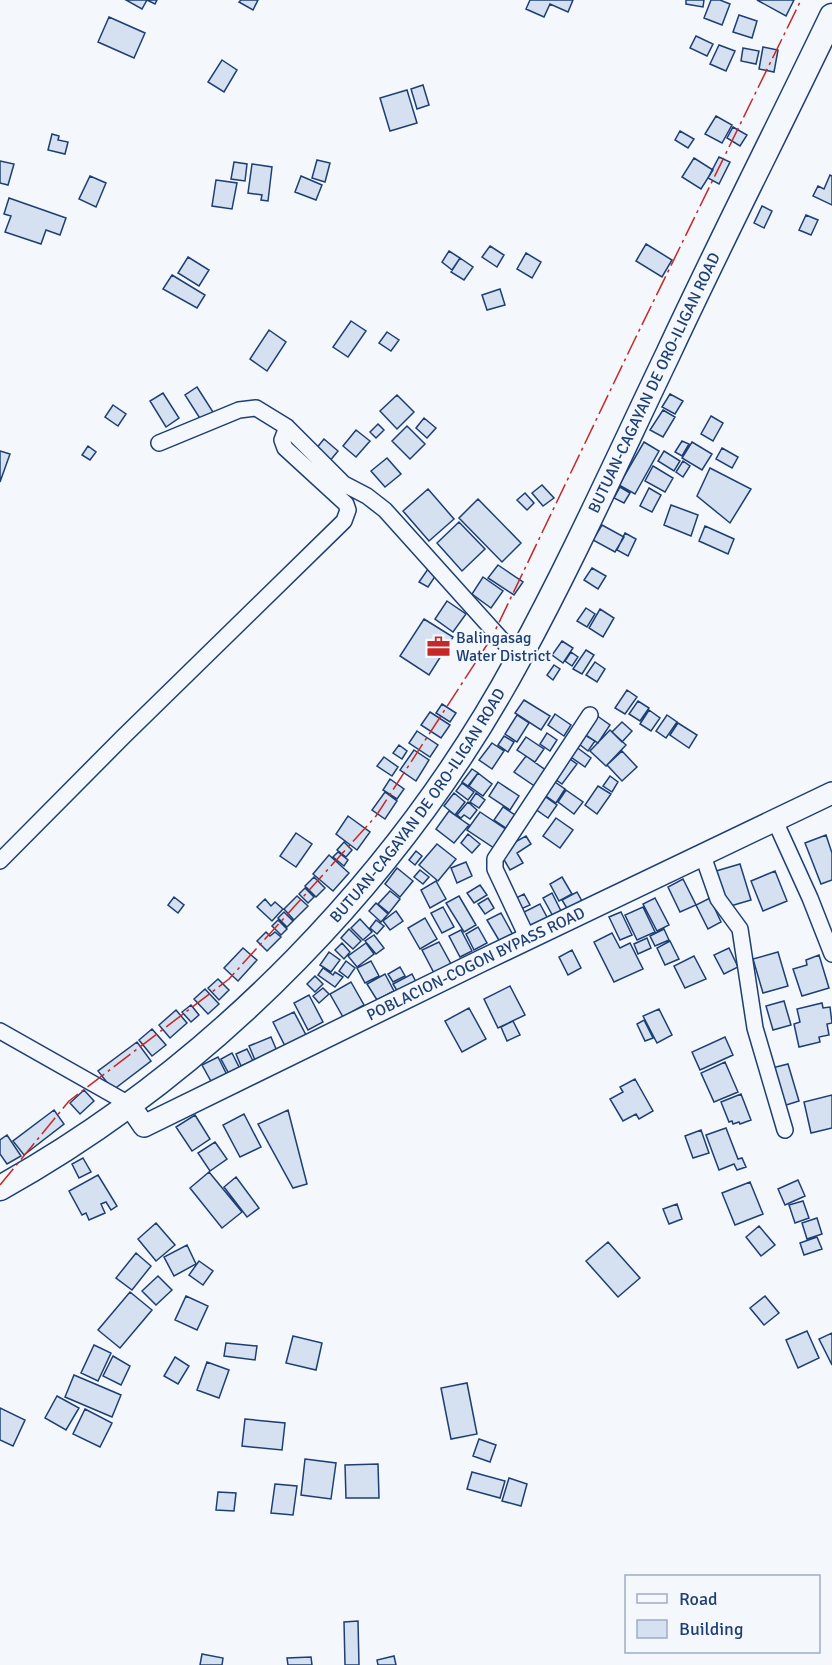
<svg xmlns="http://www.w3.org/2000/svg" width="832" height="1665" font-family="Signika,sans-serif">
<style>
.building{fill:#d5e0f0;stroke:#1d3f73;stroke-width:1.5}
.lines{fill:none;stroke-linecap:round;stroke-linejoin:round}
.minor-casing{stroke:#1d3f73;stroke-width:18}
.secondary-casing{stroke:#1d3f73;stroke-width:24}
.trunk-casing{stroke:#1d3f73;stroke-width:27}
.minor{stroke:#f4f7fb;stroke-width:15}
.secondary{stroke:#f4f7fb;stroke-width:21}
.trunk{stroke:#f4f7fb;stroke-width:24}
.power{stroke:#c62828;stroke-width:1.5;stroke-dasharray:21 4.5 3 4.5;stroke-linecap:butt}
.labels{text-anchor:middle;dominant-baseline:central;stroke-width:4.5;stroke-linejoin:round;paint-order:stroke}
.street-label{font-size:16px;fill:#1d3f73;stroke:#f4f7fb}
.poi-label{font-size:16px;fill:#1d3f73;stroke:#f4f7fb;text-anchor:start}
</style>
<rect width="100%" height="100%" fill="#f4f7fb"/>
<path class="building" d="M126 0H157L155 4 147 0 142 9Z
M241 0H258L253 10 239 2Z
M530 0H573L568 12 550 4 544 17 526 9Z
M686 0H704L703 7 686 4Z
M711 0H720L730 4 722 25 704 18Z
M757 0H794L786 16Z
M739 15 757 21 752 38 733 32Z
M109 17 145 33 134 58 98 42Z
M696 36 713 44 707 56 690 48Z
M719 45 735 51 726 71 710 64Z
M763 47 778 50 774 72 759 69Z
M743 48 759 51 756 64 741 61Z
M222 60 237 70 224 92 208 82Z
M423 85 429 105 417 109 411 89Z
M407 90 417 123 390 131 380 98Z
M716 116 732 125 722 143 705 134Z
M733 127 747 135 740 146 727 138Z
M680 131 694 139 688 148 675 140Z
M52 134 59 136 58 140 68 142 65 154 48 150Z
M719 157 730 162 719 184 708 178Z
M694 158 713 170 701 189 682 177Z
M317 160 330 163 325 182 312 178Z
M0 161 14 164 8 185 0 183Z
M234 162 247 164 245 181 231 179Z
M252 164 272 167 268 201 261 200 262 195 248 193Z
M830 175 832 176V205L813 196 818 186 824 189Z
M90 176 106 183 96 207 79 199Z
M301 176 322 185 316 200 295 192Z
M216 180 237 183 232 209 212 206Z
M9 198 66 218 60 235 46 230 41 244 5 232 11 216 4 214Z
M762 206 772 211 764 228 754 223Z
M806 215 818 220 811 235 799 230Z
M646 244 672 260 662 277 636 261Z
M490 246 504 255 497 267 482 257Z
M449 251 460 258 452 270 442 262Z
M526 253 541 262 532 278 517 269Z
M188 257 209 270 199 286 178 273Z
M460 258 473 267 464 280 451 272Z
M172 275 205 295 197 308 163 289Z
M500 289 505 305 487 310 482 295Z
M351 321 366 331 348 357 333 347Z
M269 330 286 342 267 371 250 359Z
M387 332 399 340 391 351 379 343Z
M197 387 213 412 201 420 185 395Z
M163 393 179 418 166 427 150 401Z
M670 394 683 401 675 414 662 407Z
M397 395 414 412 397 429 380 411Z
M113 405 126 414 118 426 105 417Z
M663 410 675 417 663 437 650 430Z
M711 416 723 423 713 441 701 434Z
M424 418 436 428 427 438 416 428Z
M378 424 384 430 376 438 370 432Z
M407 426 425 444 410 459 392 441Z
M356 430 370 441 356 457 343 446Z
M324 439 338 451 329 462 315 450Z
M682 441 689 444 682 456 675 452Z
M644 442 659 451 635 494 619 485Z
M692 442 712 454 702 470 682 458Z
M88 446 96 452 90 460 82 455Z
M722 448 738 457 732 468 716 459Z
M0 451 10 454 0 482Z
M664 451 680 461 674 471 658 461Z
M387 458 401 474 385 487 371 471Z
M683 461 690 466 683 477 676 472Z
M653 466 673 478 665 492 645 481Z
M710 468 751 489 730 523 697 496Z
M542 485 554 498 543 506 532 493Z
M620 487 630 493 624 503 614 498Z
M649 488 661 495 652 512 640 506Z
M428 489 454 519 429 541 403 511Z
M525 493 534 503 527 510 517 500Z
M478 499 521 543 502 562 459 518Z
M671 505 698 515 691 536 664 525Z
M459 522 485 549 462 571 437 543Z
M602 525 624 537 615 552 593 540Z
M705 526 734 539 728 554 699 541Z
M625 533 636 539 628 556 617 550Z
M498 565 523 582 514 595 488 578Z
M592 568 606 576 598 589 584 580Z
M428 569 436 575 428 587 419 582Z
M483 577 503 591 491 608 472 594Z
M447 601 466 614 453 632 435 619Z
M586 608 595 614 587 627 577 621Z
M600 609 614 618 603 637 589 628Z
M424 619 453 637 429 675 400 656Z
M562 641 573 648 563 663 552 655Z
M586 650 594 655 582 674 573 669Z
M571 652 578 657 572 666 565 661Z
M595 662 605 669 597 682 586 675Z
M554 665 560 669 553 680 547 675Z
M627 690 637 697 625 714 615 708Z
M524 700 550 716 541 730 515 713Z
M638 701 649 708 640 721 629 714Z
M442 704 456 713 450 722 436 713Z
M649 710 660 718 651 731 640 724Z
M430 712 450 725 441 738 421 725Z
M555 714 571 725 564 736 548 725Z
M517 715 529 723 517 742 505 734Z
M596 715 610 725 598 743 583 733Z
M667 715 677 722 666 738 656 731Z
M622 722 632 731 622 742 612 732Z
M678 723 697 735 689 748 670 735Z
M610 730 626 745 606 766 590 751Z
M417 731 438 745 430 757 409 743Z
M547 733 557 740 550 751 540 744Z
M585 735 595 741 588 751 579 744Z
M504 736 514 742 508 752 498 745Z
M526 737 544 749 535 762 517 750Z
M492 743 504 751 492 769 479 760Z
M399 745 407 751 402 759 393 753Z
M575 746 591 758 585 767 568 755Z
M414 750 429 760 416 781 400 770Z
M622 751 637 767 622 781 607 765Z
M526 756 547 771 536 787 514 772Z
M384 757 398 767 392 776 377 766Z
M567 757 577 764 562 784 552 777Z
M472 769 478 773 468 786 462 782Z
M478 773 492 784 483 796 469 786Z
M610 776 618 782 612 792 603 786Z
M549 778 565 789 556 803 540 792Z
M390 779 404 789 397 799 383 790Z
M498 782 519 796 510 810 489 796Z
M462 783 474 792 468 800 456 791Z
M598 786 611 794 597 814 585 805Z
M566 790 583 802 574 814 558 802Z
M385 792 397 801 385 819 372 810Z
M454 793 465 802 455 815 444 806Z
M476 793 485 800 479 808 470 802Z
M540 793 557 805 548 818 531 806Z
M468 802 477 810 470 819 464 815 461 818 457 815Z
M503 807 515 815 506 828 494 820Z
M449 811 469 825 454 843 436 829Z
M480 812 510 832 497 850 467 830Z
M348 816 370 832 357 850 336 834Z
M556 818 573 830 560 848 543 836Z
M296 833 312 844 296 867 280 856Z
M468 834 480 844 472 853 461 843Z
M826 835 832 853V880L821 884 805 843Z
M526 836 531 844 517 853 523 863 510 870 499 851Z
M344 842 352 850 346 857 337 850Z
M437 844 456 859 438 881 419 865Z
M416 851 422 856 415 865 409 860Z
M338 852 348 860 344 866 333 857Z
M329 855 349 873 333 891 313 874Z
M466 862 472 876 457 883 451 868Z
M740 864 751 900 727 907 716 871Z
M397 868 413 881 400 897 385 884Z
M420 870 429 877 423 884 414 877Z
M775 871 787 901 763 911 751 881Z
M314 877 325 888 316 897 305 886Z
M562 877 572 894 559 901 550 884Z
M683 879 696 905 680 912 668 887Z
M436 881 446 899 430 908 421 890Z
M480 885 487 895 474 903 467 893Z
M305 888 314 897 308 903 299 894Z
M390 891 400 899 389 913 378 904Z
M577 892 583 903 568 910 562 900Z
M552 893 562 913 554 918 543 898Z
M524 894 530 905 521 909 516 898Z
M297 896 308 906 294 920 284 909Z
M459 896 476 925 464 932 446 903Z
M174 897 184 905 178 913 168 905Z
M488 898 494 908 485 914 478 904Z
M655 898 669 925 657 931 643 904Z
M710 898 721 922 708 929 696 905Z
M265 899 271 906 275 902 283 909 272 921 257 907Z
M376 903 388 914 381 922 369 911Z
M540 904 548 919 530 928 522 913Z
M443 907 454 927 442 933 431 913Z
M643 907 655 932 637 940 625 915Z
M396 911 403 921 390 930 383 921Z
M284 912 293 921 287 927 278 918Z
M621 912 632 935 620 940 609 917Z
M501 913 513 935 500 942 487 920Z
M425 918 437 939 420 949 408 928Z
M360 919 372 932 363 940 351 928Z
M278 920 287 929 281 935 272 926Z
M376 920 384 926 377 934 370 928Z
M478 927 487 943 474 950 466 934Z
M349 929 361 941 353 949 341 938Z
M664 929 669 940 655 946 650 936Z
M461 930 472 951 460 957 449 936Z
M266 932 270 936 275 932 281 937 267 951 257 941Z
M612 933 620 948 630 943 643 969 614 982 594 942Z
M374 935 384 948 376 954 365 941Z
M647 938 651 948 638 954 634 944Z
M670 941 679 959 665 965 657 948Z
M439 942 451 964 434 973 422 950Z
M342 943 350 952 344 959 335 950Z
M366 943 374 954 357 967 348 956Z
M243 948 257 960 238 981 224 968Z
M729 948 738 967 724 974 714 955Z
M572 950 581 968 568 975 559 957Z
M329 952 340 960 331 972 320 965Z
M778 952 788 986 763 993 753 959Z
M819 955 829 988 802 996 793 969 807 965 806 960Z
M694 956 706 979 685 988 674 966Z
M346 961 355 968 348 978 339 971Z
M371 961 379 976 365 983 357 968Z
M400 967 405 976 393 982 388 974Z
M323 968 333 975 335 972 343 977 335 987 318 975Z
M385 974 394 991 377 1000 367 984Z
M412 974 417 984 399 994 393 984Z
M315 976 323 984 315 992 307 984Z
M218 979 229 990 219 1000 208 988Z
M351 982 364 1005 343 1017 330 994Z
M510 986 525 1015 498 1028 484 999Z
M323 988 329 994 319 1003 313 996Z
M205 989 219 1004 208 1014 194 999Z
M309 995 323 1022 308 1030 294 1003Z
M784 1001 791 1025 773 1030 766 1006Z
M822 1003 823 1008 830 1007 832 1023 827 1024 829 1035 819 1037 820 1042 799 1047 794 1024 800 1022 797 1009Z
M191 1005 199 1015 191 1022 182 1012Z
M469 1008 486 1039 462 1052 445 1021Z
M659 1009 672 1035 657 1043 643 1016Z
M176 1010 187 1023 170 1038 159 1025Z
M294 1012 306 1035 285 1046 273 1022Z
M644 1020 653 1038 645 1041 637 1024Z
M513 1021 520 1035 507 1041 501 1027Z
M152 1029 166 1045 152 1056 139 1040Z
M271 1037 277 1051 255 1060 249 1046Z
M725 1037 733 1055 700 1070 692 1052Z
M137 1042 151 1061 113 1090 98 1071Z
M247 1049 253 1061 241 1066 236 1054Z
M232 1053 240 1069 229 1074 221 1059Z
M218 1057 227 1075 212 1083 202 1065Z
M725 1062 738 1092 714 1102 701 1073Z
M788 1064 799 1101 783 1106 772 1068Z
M635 1079 653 1111 639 1119 636 1114 623 1121 610 1099 623 1092 620 1087Z
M84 1090 94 1101 80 1114 70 1103Z
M741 1094 751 1120 740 1124 739 1122 733 1124 732 1121 729 1122 721 1102Z
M832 1095V1128L811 1133 804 1102Z
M54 1110 64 1124 24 1155 13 1141Z
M288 1110 307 1184 293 1188 258 1124Z
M244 1114 261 1147 240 1157 223 1125Z
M195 1115 210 1139 192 1151 176 1127Z
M726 1128 738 1159 742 1158 746 1167 737 1170 734 1164 719 1170 706 1135Z
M701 1130 709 1153 693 1158 685 1136Z
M7 1135 21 1156 7 1164 0 1154V1140Z
M215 1142 227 1159 210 1171 198 1153Z
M83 1158 91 1172 79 1178 72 1164Z
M209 1172 242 1212 222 1228 190 1188Z
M98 1175 117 1206 111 1210 106 1202 101 1204 105 1213 89 1220 86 1213 82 1215 69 1191Z
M236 1177 259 1208 247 1217 224 1187Z
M798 1180 805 1196 785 1205 778 1189Z
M750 1182 763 1214 735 1225 722 1193Z
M803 1201 809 1218 795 1223 789 1205Z
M677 1204 682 1219 669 1224 663 1209Z
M817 1218 822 1234 807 1239 802 1223Z
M156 1223 175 1245 156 1261 138 1239Z
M759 1226 775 1245 761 1256 746 1237Z
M817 1237 822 1249 804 1255 800 1243Z
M608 1242 640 1278 618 1297 586 1261Z
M187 1245 196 1264 174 1276 164 1257Z
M136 1253 151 1266 132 1290 116 1278Z
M199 1261 213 1271 203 1285 189 1275Z
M158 1276 172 1290 156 1305 142 1291Z
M130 1292 152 1310 120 1348 98 1330Z
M186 1296 208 1306 197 1330 175 1320Z
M765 1296 779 1313 764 1325 750 1308Z
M807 1331 819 1358 798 1368 786 1340Z
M832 1333V1365L819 1339Z
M293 1336 322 1343 316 1370 286 1363Z
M226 1343 257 1346 255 1360 224 1356Z
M94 1345 111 1353 98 1381 81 1373Z
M113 1356 130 1366 121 1385 103 1376Z
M175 1357 189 1366 178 1384 164 1376Z
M207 1362 229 1370 219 1398 197 1390Z
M74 1375 121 1395 112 1417 65 1397Z
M467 1383 477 1434 451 1439 441 1388Z
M57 1396 79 1408 66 1430 45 1418Z
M0 1408 25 1420 13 1446 0 1440Z
M85 1409 112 1423 100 1447 73 1434Z
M245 1419 285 1423 282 1450 242 1446Z
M479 1439 496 1445 490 1462 473 1456Z
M305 1459 336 1463 331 1499 301 1495Z
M378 1464 379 1498H346L345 1465Z
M472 1472 505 1481 500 1498 467 1489Z
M509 1478 527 1484 521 1506 502 1501Z
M275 1484 297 1486 293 1515 271 1513Z
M218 1492 236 1493 234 1511 216 1510Z
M358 1621 359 1665H345L344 1622Z
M202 1654 223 1658 222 1665H200Z
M394 1656 396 1665H378L377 1660Z
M311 1657 312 1665H288L287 1658Z"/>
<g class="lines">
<defs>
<path id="minor" d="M159 443 239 410 256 408 287 427 344 484 367 496 385 510 519 659
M775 821 810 898 832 954
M703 856 718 899 740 929 755 1028 785 1130
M0 861 123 737 344 521 348 510 346 504 285 448 282 440 287 427
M528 939 495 869V859L590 715
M0 1031 129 1104"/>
<g id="secondary">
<path id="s1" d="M129 1104 144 1126 481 961 832 793"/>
</g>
<g id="trunk">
<path id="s2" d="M0 1188C215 1068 402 875 519 658 573 559 619 456 668 354 721 240 778 129 832 16"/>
</g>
</defs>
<use href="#minor" class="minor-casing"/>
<use href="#secondary" class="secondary-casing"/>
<use href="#trunk" class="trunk-casing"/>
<use href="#minor" class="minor"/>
<use href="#secondary" class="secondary"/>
<use href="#trunk" class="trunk"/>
<path class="power" d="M0 1185 69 1101 229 979 376 816 492 637 634 341 801 0"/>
</g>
<defs>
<symbol id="office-bare" viewBox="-9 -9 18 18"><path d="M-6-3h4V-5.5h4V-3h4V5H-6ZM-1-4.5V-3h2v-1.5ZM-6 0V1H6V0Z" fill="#c62828" stroke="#f4f7fb" stroke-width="2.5" paint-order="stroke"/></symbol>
</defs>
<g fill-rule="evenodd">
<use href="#office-bare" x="422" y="630" width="33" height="33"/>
</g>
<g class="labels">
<g class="street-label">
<text stroke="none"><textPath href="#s2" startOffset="1058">BUTUAN-CAGAYAN DE ORO-ILIGAN ROAD</textPath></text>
<text stroke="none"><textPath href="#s2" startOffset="572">BUTUAN-CAGAYAN DE ORO-ILIGAN ROAD</textPath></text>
<text stroke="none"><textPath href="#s1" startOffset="396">POBLACION-COGON BYPASS ROAD</textPath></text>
</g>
<g class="poi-label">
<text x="456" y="638">Balingasag<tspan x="456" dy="18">Water District</tspan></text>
</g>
</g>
<rect x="625" y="1575" width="195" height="78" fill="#f4f7fb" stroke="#9eadc5" stroke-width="1.5"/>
<rect x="637" y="1594" width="30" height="9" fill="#f4f7fb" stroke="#9eadc5" stroke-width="1.5"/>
<text x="679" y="1605" font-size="18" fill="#1d3f73">Road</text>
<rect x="637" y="1620" width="30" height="18" fill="#d5e0f0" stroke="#9eadc5" stroke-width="1.5"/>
<text x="679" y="1635" font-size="18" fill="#1d3f73">Building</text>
</svg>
